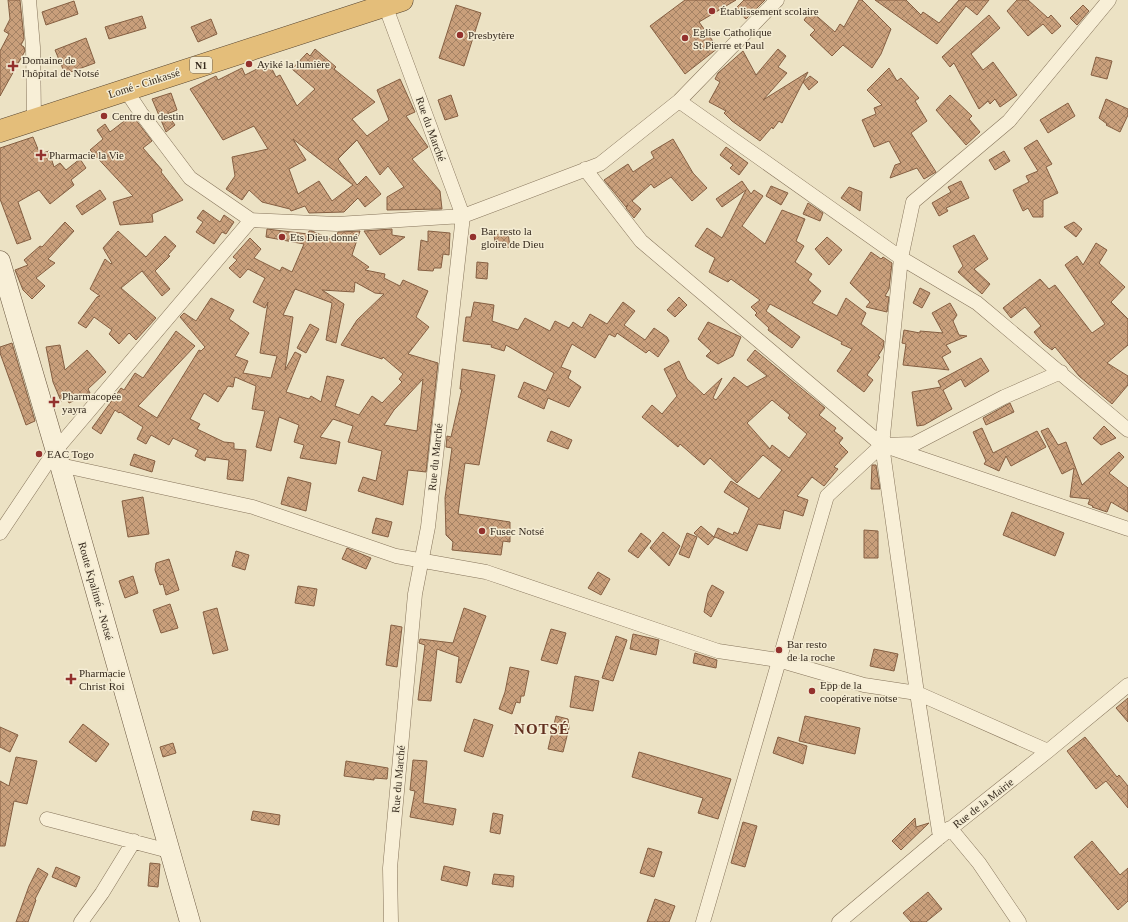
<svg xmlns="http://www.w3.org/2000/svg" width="1128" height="922" font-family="'Times New Roman',serif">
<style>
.building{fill:url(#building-cross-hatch);stroke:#855f42;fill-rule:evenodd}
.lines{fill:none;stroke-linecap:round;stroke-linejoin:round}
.minor-casing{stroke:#86745b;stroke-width:15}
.secondary-casing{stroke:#68553e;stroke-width:21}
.trunk-casing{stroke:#54422f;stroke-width:23}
.minor{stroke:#f8efd7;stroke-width:14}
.secondary{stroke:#f8efd7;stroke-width:20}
.trunk{stroke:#e4be7a;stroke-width:22}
.poi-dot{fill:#93312d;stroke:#f4ecd3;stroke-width:1.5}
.labels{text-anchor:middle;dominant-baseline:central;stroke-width:3;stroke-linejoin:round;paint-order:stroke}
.shield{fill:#f4ecd3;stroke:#706555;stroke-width:1}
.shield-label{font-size:10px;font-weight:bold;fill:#372b1f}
.poi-label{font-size:11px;fill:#372b1f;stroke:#f4ecd3;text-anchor:start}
.street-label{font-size:11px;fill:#372b1f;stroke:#f4ecd3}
.district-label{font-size:15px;font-weight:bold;letter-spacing:1px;fill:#623020;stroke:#f4ecd3}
</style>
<defs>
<pattern id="building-cross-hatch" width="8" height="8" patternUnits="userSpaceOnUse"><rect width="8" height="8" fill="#c99f7b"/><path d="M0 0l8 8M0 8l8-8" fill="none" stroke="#a48264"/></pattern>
</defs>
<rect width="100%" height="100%" fill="#ece2c4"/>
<path class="building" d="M8 0H20L24 39 21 45 24 47 25 51 0 96V51L9 34 4 31 10 19Z
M685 0H736L699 22 718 48 685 74 650 26Z
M744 0H765L746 19 735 9Z
M859 0H862L891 29 881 54 872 68 843 45 832 56 810 35 815 30 804 20 811 11 835 32 840 24 844 27Z
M875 0H906L921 15 923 12 939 23 959 0H989L977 15 966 6 937 44Z
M1017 0H1028L1048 18 1051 15 1061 26 1052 34 1043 24 1028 36 1007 11Z
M74 1 78 14 46 25 42 12Z
M456 5 481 13 464 66 439 58Z
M1083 5 1089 11 1077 25 1070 18Z
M989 15 1000 28 971 54 983 70 993 62 1017 95 1000 107 995 99 990 104 988 101 979 109 954 63 950 67 942 57Z
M142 16 146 28 109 39 105 27Z
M211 19 217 34 198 42 191 27Z
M86 38 95 63 65 74 55 50Z
M315 49 336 67 334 69 375 102 352 119 367 136 389 120 377 90 400 79 415 112 406 116 428 147 412 159 440 191 442 209 387 210V197L404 187 388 166 380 175 357 140 338 159 357 185 366 176 381 194 365 207 358 198 344 212 309 213 305 206 291 211 290 209 262 202 249 190 242 200 226 189 235 176 232 157 268 149 254 126 223 140 190 89 216 76 218 80 242 68 245 75 269 63 276 77 280 75 297 106 315 89 292 69 307 53 310 56ZM293 139 315 156 353 185 332 201 319 181 298 194 289 169 306 160Z
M778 49 786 56 778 67 787 73 763 100 808 72 803 82 810 76 818 82 809 90 803 82 782 123 779 121 773 129 772 127 760 141 732 121 724 113 726 111 709 102 720 82 715 79 718 73 743 51 756 75Z
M1096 57 1112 61 1107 79 1091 75Z
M889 68 897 81 901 78 919 98 915 101 927 121 911 133 936 172 924 179 917 168 890 178 895 165 901 163 889 141 874 147 862 120 876 114 874 108 882 105 867 90Z
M171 93 177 110 167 114 175 125 166 132 152 99Z
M451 95 458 116 445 120 438 100Z
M950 95 972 116 969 119 980 132 966 145 936 110Z
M1106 99 1128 109V115L1120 132 1106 125 1107 124 1099 118Z
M1068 103 1075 116 1048 133 1040 120Z
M132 115 152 141 143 148 162 170 161 172 183 200 152 214 153 222 120 225 113 202 133 196 90 150 103 139 97 130 105 124 110 132Z
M33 137 40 154 49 151 54 167 60 163 66 170 80 159 86 168 71 180 74 185 50 204 39 190 18 202 31 239 17 244 0 199V148Z
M673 139 693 173 707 188 692 201 671 177 654 188 651 184 632 201 641 209 634 218 626 208 628 205 626 207 604 180 628 164 633 172 654 158 651 152Z
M1037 140 1052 164 1046 167 1058 193 1043 200V217H1033L1028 208 1023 211 1013 190 1029 182 1026 176 1038 171 1024 148Z
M726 147 748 163 739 175 730 168 733 165 720 155Z
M1004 151 1010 161 995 170 989 160Z
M742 181 751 194 754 190 763 196 742 226 765 244 782 210 805 219 796 241 804 246 795 262 812 274 808 280 821 291 812 303 837 316 846 298 866 313 861 324 884 341 883 348 878 356 880 357 867 375 873 380 864 392 837 371 852 349 841 344 842 342 770 304 766 311 800 337 792 348 768 330 769 328 755 315 757 313 751 307 760 300 731 279 728 282 709 272 715 258 695 246 707 228 722 238 746 190 722 207 716 199Z
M961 181 969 198 946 208 948 211 939 216 932 203 951 192 948 187Z
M771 186 788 193 781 205 766 196Z
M849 187 862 192 860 211 841 198Z
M100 190 106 199 82 215 76 206Z
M808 203 823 213 820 221 803 214Z
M203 210 220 222 224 215 234 222 226 234 222 232 214 244 196 232 203 222 197 218Z
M65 222 74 231 48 259 55 263 36 278 45 286 32 299 23 290 15 270 28 265 24 260 40 246 42 247Z
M1074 222 1082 229 1076 237 1064 227Z
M267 229 308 234 309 231H312L335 241 338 232 360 231 352 255 369 267 365 270 385 274 384 278 400 286 403 280 428 291 416 317 429 327 408 354 438 363 426 472 408 470 403 505 358 491 363 477 376 481 382 451 348 442 353 426 333 419 320 437 340 442 336 464 300 458 304 445 294 442 299 425 279 417 271 451 256 447 265 411 252 409 256 386 235 377 233 387 228 386 218 402 204 393 190 419 200 424 197 429 224 442 234 443V449L246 450 243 481 227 479 229 460 206 457 205 461 195 456 198 450 173 438 169 445 151 435 146 444 137 439 143 427 120 412 119 413 115 410 101 434 92 428 121 388 124 390 135 373 143 378 176 331 195 346 138 406 157 418 199 350 201 351 205 347 180 317 184 313 196 321 211 298 234 310 229 319 249 333 235 356 248 361 243 373 271 378 277 356 260 353 268 302 265 308 253 302 265 278 248 269 240 278 229 268 237 260 233 257 250 238 261 249 254 258 280 271 282 267 292 272 304 244 266 237ZM355 282 375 293 384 294 357 320 341 345 382 359 383 357 403 374 399 379 402 382 382 403 372 396 359 415 335 406 344 380 327 376 321 402 311 396 309 399 286 392 301 355 295 352 285 370 293 317 283 315 295 289 332 303 326 340 336 343 344 304 322 290 354 292ZM423 379 417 431 384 425 394 410Z
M392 229V235L405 237 380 255 364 231Z
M118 231 146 257 165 236 176 246 168 255 170 256 155 271 170 289 162 296 142 271 121 288 156 318 136 340 129 333 119 344 109 334 112 330 94 317 86 328 78 323 97 297 100 296 90 289 105 259 111 264 112 263 103 248Z
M428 231 450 233 449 255 443 254 441 268H434L433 271 418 270 421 240 428 242Z
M508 233 510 247 496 249 494 235Z
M974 235 988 259 974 269 990 284 982 294 958 272 963 266 953 246Z
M827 237 842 250 829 265 815 249Z
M1096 243 1107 250 1099 263 1125 287 1111 302 1128 319V345L1107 363 1128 376V385L1112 404 1079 376 1055 347 1052 350 1043 343 1034 332 1041 326 1025 307 1011 318 1003 308 1040 279 1049 289 1055 285 1092 333 1105 324 1065 265 1077 256 1083 265Z
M871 252 881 259 883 257 892 263 889 289 885 296 889 297 887 312 866 307 870 302 850 283Z
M477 262 488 263 487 279 476 278Z
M920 288 930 293 922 308 913 303Z
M679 297 687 305 675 317 667 310Z
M474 302 494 305 492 321 518 330 525 318 550 331 555 321 569 328 573 322 582 328 590 314 607 324 623 302 635 311 624 325 645 340 654 328 667 337 669 341 658 357 649 350 646 353 617 333 615 337 609 334 595 358 572 344 561 367 571 371 568 378 581 387 569 407 548 398 544 409 518 397 524 382 546 391 554 373 506 345 504 351 491 347 492 345 463 341 466 317H471Z
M950 303 957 315 953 321 959 335 967 336 946 345 951 352 942 357 949 370 903 365 906 344 902 343 904 330 920 333V331L943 333 932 313Z
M708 322 741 337 733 356 718 364 706 356 711 351 698 339Z
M310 324 319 329 306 353 297 348Z
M12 343 35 421 26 425 0 353V347Z
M60 345 65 370 87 350 106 372 88 389 90 393 69 403 67 399 61 401 53 382 46 347Z
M755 350 825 408 819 415 836 428 834 431 843 438 839 443 848 452 834 467 838 469 824 486 812 477 797 496 808 500 803 516 784 510 780 529 758 524 747 551 715 537 708 545 694 533 701 526 714 537 718 528 733 535 734 532 738 534 749 508 724 492 731 481 759 499 782 470 763 455 737 483 710 458 704 465 680 444 678 447 642 417 652 405 662 414 677 396 664 369 679 361 687 379 704 395 722 378 713 398 716 400 734 377 747 387 767 376 747 360ZM772 400 790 415 788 418 807 434 789 458 772 445 770 449 747 423Z
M981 358 989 371 965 387 961 379 943 390 952 409 924 425 917 426 912 392 941 387 938 381Z
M462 369 495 375 479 465 465 463 458 514 510 522V542L503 541 501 555 452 550 453 542 446 535 445 498 452 448 446 447 447 436 451 437 462 389H460Z
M1010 403 1014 412 986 425 983 418Z
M1104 426 1116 438 1101 445 1093 438Z
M982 428 993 453 1037 431 1046 447 1011 466 1006 456 999 471 984 464 986 461 973 432Z
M1048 428 1058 445 1066 442 1082 485 1119 452 1124 457 1109 473 1128 488V512L1111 502 1107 512 1092 507 1093 506 1088 504 1090 499 1070 497 1074 468 1062 474 1041 431Z
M551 431 572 440 568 449 547 441Z
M134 454 155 461 152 472 130 465Z
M872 465H876L880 489H871Z
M288 477 311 483 306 511 281 504Z
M143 497 149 534 128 537 122 501Z
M1012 512 1064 533 1055 556 1003 535Z
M376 518 392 522 388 537 372 533Z
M864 530 878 531V558H864Z
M663 532 680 546 669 566 650 548Z
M641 533 651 541 638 558 628 551Z
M687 533 697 537 689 558 679 554Z
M347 548 371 558 366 569 342 559Z
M236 551 249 555 245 570 232 566Z
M169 559 179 590 166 595 163 584 160 585 155 570 156 563Z
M598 572 610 579 601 595 588 588Z
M133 576 138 593 125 598 119 581Z
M712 585 724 592 711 617 704 612 708 593Z
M298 586 317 589 314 606 295 603Z
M170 604 178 628 161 633 153 610Z
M217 608 228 650 213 654 203 612Z
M464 608 486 616 461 683 456 682 459 657 437 649 431 701 418 700 425 645 419 643 420 639 453 643Z
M391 625 402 627 397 667 386 665Z
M551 629 566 633 557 664 541 660Z
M633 634 659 640 656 655 630 649Z
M616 636 627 640 613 681 602 678Z
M874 649 898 654 894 671 870 666Z
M695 653 717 660 716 668 693 663Z
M510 667 529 671 524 696H521L520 703 516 702 512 714 499 709 505 692Z
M575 676 599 681 593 711 570 707Z
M1128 698V722L1116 708Z
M556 716 568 719 569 728 563 752 548 749Z
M805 716 860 728 855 754 799 741Z
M474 719 493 725 483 757 464 751Z
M83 724 109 744 96 762 69 742Z
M0 727 18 735 10 752 0 747Z
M778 737 807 746 803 764 773 753Z
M1085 737 1117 777 1119 775 1128 786V808L1106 781 1096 789 1067 751Z
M173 743 176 753 163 757 160 747Z
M639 752 731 779 718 819 698 813 703 798 632 777Z
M16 757 37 761 27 804 14 801 5 846H0V781L9 786Z
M413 760 427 761 423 803 456 809 453 825 410 817 415 791 410 790Z
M346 761 388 768 387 779 374 778V780L344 776Z
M253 811 280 815 279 825 251 820Z
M493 813 503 815 500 834 490 832Z
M915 818 916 827 929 823 901 850 892 841Z
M743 822 757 826 745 867 731 863Z
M1092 841 1120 875 1128 868V901L1118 910 1074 857Z
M648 848 662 852 654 877 640 873Z
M150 863 160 864 158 887 148 886Z
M444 866 470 872 467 886 441 880Z
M56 867 80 877 76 887 52 877Z
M38 868 48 874 35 899 36 900 28 922H16L29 886Z
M494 874 514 876 513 887 492 884Z
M928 892 942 909 926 922H911L903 913Z
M655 899 675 906 669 922H647Z"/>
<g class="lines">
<defs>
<path id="minor" d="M29 0 33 47 34 118
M385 5 463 216 428 527 415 594 390 868 391 922
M125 89 141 113 190 178 251 220 337 224 463 216 600 164 679 101 777 0
M679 101 901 258 977 303 1128 430
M585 169 641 241 882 445 1128 529
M60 465 253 507 396 556 486 572 718 651 778 660 864 685 917 693 1048 751
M0 533 55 451 251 220
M47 819 169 851
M950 828 979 863 1019 922
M940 837 917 693 882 445 901 258 913 202 1009 121 1109 0
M81 922 102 893 134 841
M703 922 827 496 882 445 914 444 1004 397 1061 372
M839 922 940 837 1048 751 1128 685"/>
<path id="secondary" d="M0 261 60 465 190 922"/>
<path id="trunk" d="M0 131 402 0"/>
</defs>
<use href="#minor" class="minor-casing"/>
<use href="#secondary" class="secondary-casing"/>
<use href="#trunk" class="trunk-casing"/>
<use href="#minor" class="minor"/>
<use href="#secondary" class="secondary"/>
<use href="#trunk" class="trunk"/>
</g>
<g class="poi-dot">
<circle cx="712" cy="11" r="4"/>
<circle cx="460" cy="35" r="4"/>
<circle cx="685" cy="38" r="4"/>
<circle cx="249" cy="64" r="4"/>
<path d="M11 60h4v4h4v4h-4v4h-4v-4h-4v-4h4z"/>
<circle cx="104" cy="116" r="4"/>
<path d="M39 149h4v4h4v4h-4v4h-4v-4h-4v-4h4z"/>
<circle cx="282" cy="237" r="4"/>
<circle cx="473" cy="237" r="4"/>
<path d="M52 396h4v4h4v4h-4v4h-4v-4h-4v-4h4z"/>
<circle cx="39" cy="454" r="4"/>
<circle cx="482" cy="531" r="4"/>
<circle cx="779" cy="650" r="4"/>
<path d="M69 673h4v4h4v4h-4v4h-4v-4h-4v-4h4z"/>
<circle cx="812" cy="691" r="4"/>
</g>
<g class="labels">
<rect class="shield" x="190" y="57" width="22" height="16" rx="3"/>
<g class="shield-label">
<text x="201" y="65">N1</text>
</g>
<g class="poi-label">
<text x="720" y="11">Établissement scolaire</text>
<text x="693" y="32">Eglise Catholique<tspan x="693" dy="13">St Pierre et Paul</tspan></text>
<text x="468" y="35">Presbytère</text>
<text x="22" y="60">Domaine de<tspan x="22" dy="13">l'hôpital de Notsé</tspan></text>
<text x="257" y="64">Ayiké la lumière</text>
<text x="112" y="116">Centre du destin</text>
<text x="49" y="155">Pharmacie la Vie</text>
<text x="481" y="231">Bar resto la<tspan x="481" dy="13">gloire de Dieu</tspan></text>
<text x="290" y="237">Ets Dieu donné</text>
<text x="62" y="396">Pharmacopée<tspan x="62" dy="13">yayra</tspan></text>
<text x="47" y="454">EAC Togo</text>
<text x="490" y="531">Fusec Notsé</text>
<text x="787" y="644">Bar resto<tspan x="787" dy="13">de la roche</tspan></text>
<text x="79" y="673">Pharmacie<tspan x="79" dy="13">Christ Roi</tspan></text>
<text x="820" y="685">Epp de la<tspan x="820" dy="13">coopérative notse</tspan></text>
</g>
<g class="street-label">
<text transform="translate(144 83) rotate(-18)">Lomé - Cinkassé</text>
<text transform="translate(431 129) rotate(70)">Rue du Marché</text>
<text transform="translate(435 457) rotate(-84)">Rue du Marché</text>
<text transform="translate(96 591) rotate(74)">Route Kpalimé - Notsé</text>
<text transform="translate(398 779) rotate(-85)">Rue du Marché</text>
<text transform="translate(983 803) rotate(-38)">Rue de la Mairie</text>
</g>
<g class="district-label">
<text x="542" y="729">NOTSÉ</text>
</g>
</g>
</svg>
